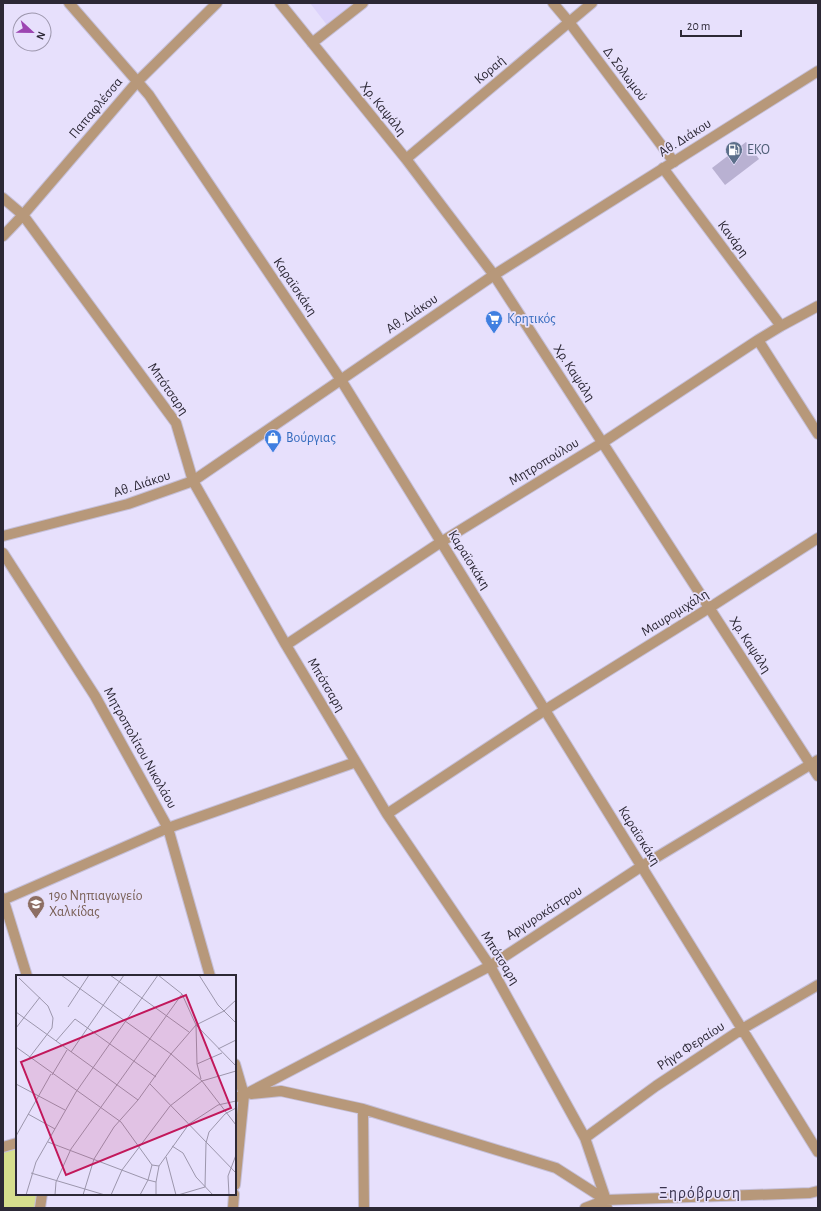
<svg xmlns="http://www.w3.org/2000/svg" width="821" height="1211" font-family="'Alegreya Sans',sans-serif">
<style>
.built{fill:#dcd2fb}
.green{fill:#d6de8d}
.building{fill:#b9b1d2}
.lines{fill:none;stroke-linecap:round;stroke-linejoin:round}
.minor-casing{stroke:#c5bfd8;stroke-width:12}
.tertiary-casing{stroke:#c5bfd8;stroke-width:12}
.minor{stroke:#b7987a;stroke-width:10}
.tertiary{stroke:#b7987a;stroke-width:10}
.labels{text-anchor:middle;dominant-baseline:central;stroke-width:3.5;stroke-linejoin:round;paint-order:stroke}
.street-label{font-size:14px;fill:#2c2835;stroke:#e7e0fc}
.service-label{font-size:14px;fill:#4e5e75;stroke:#e7e0fc;text-anchor:start}
.shop-label{font-size:14px;fill:#366cbe;stroke:#e7e0fc;text-anchor:start}
.education-label{font-size:14px;fill:#785e54;stroke:#e7e0fc;text-anchor:start}
.quarter-label{font-size:16px;letter-spacing:1px;fill:#3a334e;stroke:#e7e0fc}
.inset-road{fill:none;stroke:#9c96ac;stroke-width:1}
.view{fill:#c2185b;fill-opacity:0.15;stroke:#c2185b;stroke-width:2}
.inset-edge{fill:none;stroke:#2c2835;stroke-width:2}
</style>
<rect width="100%" height="100%" fill="#e7e0fc"/>
<path class="built" d="M310 3H354L327 25Z"/>
<path class="green" d="M17 1143V1194H42L40 1208H3V1147Z"/>
<path class="building" d="M746 142 759 159 725 185 712 168Z"/>
<g class="lines">
<defs>
<path id="minor" d="M69 3 149 95 341 380 818 1152
M280 3 406 159 494 275
M553 3 569 22 674 162
M312 43 363 3
M406 159 592 3
M663 168 781 326
M3 198 23 215 176 423 193 481 286 645 387 814 490 966 585 1138 606 1200 607 1208
M3 236 23 215 137 82 217 3
M758 340 818 434
M3 553 95 696 168 828 210 976
M286 645 441 542 602 443 758 340 781 326 818 306
M387 814 545 710 709 608 818 538
M3 898 27 976
M3 900 168 828 356 762
M235 1064 244 1095 235 1185
M251 1094 281 1091 363 1109 556 1168 606 1200
M235 1097 244 1095 490 966 642 866 818 760
M363 1109 364 1208
M585 1138 656 1086 742 1029 818 985
M3 1147 17 1143
M40 1208 42 1194
M233 1208 234 1194
M585 1208 606 1200 810 1193 818 1191"/>
<path id="tertiary" d="M494 275 818 776
M3 536 128 504 193 481 494 275 818 71"/>
</defs>
<use href="#minor" class="minor-casing"/>
<use href="#tertiary" class="tertiary-casing"/>
<use href="#minor" class="minor"/>
<use href="#tertiary" class="tertiary"/>
</g>
<defs>
<symbol id="fuel-pin" viewBox="-11 -11 22 30"><path d="M0 17L-7.5 6A9.5 9.5 0 1 1 7.5 6Z" fill="#5c6f8a" stroke="#e7e0fc"/><path d="M-5.5-6h7V0h2V4h1.3V-2.5L3-4.5l.8-.8L6-3V5H2.5V1h-1V6h-7ZM-4.2-4.7v3.2H.2V-4.7Z" fill="#fff"/></symbol>
<symbol id="supermarket-pin" viewBox="-11 -11 22 30"><path d="M0 17L-7.5 6A9.5 9.5 0 1 1 7.5 6Z" fill="#3f7fe0" stroke="#e7e0fc"/><path d="M-6-5.5h2.5l.6 2H6L4.5 2H-2.5L-4.4-4H-6ZM-1.5 3.2a1.3 1.3 0 1 0 .1 0ZM3 3.2a1.3 1.3 0 1 0 .1 0Z" fill="#fff"/></symbol>
<symbol id="shop-pin" viewBox="-11 -11 22 30"><path d="M0 17L-7.5 6A9.5 9.5 0 1 1 7.5 6Z" fill="#3f7fe0" stroke="#e7e0fc"/><path d="M-5-2.5h2.3a2.7 3.5 0 0 1 5.4 0H5L5.5 6h-11ZM-1.5-2.5h3a1.5 2.3 0 0 0-3 0Z" fill="#fff"/></symbol>
<symbol id="school-pin" viewBox="-11 -11 22 30"><path d="M0 17L-7.5 6A9.5 9.5 0 1 1 7.5 6Z" fill="#8d6e63" stroke="#e7e0fc"/><path d="M0-5L7-2L0 1L-7-2ZM-4 1L0 2.5L4 1V4Q0 6-4 4Z" fill="#fff"/></symbol>
</defs>
<g fill-rule="evenodd">
<use href="#fuel-pin" x="724" y="140" width="20" height="27"/>
<use href="#supermarket-pin" x="484" y="309" width="20" height="27"/>
<use href="#shop-pin" x="263" y="428" width="20" height="27"/>
<use href="#school-pin" x="26" y="894" width="20" height="27"/>
</g>
<g class="labels">
<g class="street-label">
<text transform="translate(490 70) rotate(-40)">Κοραή</text>
<text transform="translate(625 74) rotate(53)">Δ. Σολωμού</text>
<text transform="translate(96 108) rotate(-50)">Παπαφλέσσα</text>
<text transform="translate(383 109) rotate(51)">Χρ. Καψάλη</text>
<text transform="translate(685 138) rotate(-32)">Αθ. Διάκου</text>
<text transform="translate(733 239) rotate(53)">Κανάρη</text>
<text transform="translate(295 287) rotate(56)">Καραϊσκάκη</text>
<text transform="translate(412 314) rotate(-34)">Αθ. Διάκου</text>
<text transform="translate(574 373) rotate(57)">Χρ. Καψάλη</text>
<text transform="translate(168 389) rotate(55)">Μπότσαρη</text>
<text transform="translate(544 462) rotate(-31)">Μητροπούλου</text>
<text transform="translate(142 484) rotate(-18)">Αθ. Διάκου</text>
<text transform="translate(469 560) rotate(58)">Καραϊσκάκη</text>
<text transform="translate(675 613) rotate(-32)">Μαυρομιχάλη</text>
<text transform="translate(750 645) rotate(57)">Χρ. Καψάλη</text>
<text transform="translate(326 685) rotate(59)">Μπότσαρη</text>
<text transform="translate(140 748) rotate(61)">Μητροπολίτου Νικολάου</text>
<text transform="translate(639 836) rotate(58)">Καραϊσκάκη</text>
<text transform="translate(544 913) rotate(-33)">Αργυροκάστρου</text>
<text transform="translate(500 958) rotate(58)">Μπότσαρη</text>
<text transform="translate(691 1046) rotate(-33)">Ρήγα Φεραίου</text>
</g>
<g class="service-label">
<text x="747" y="150">ΕΚΟ</text>
</g>
<g class="shop-label">
<text x="507" y="319">Κρητικός</text>
<text x="286" y="438">Βούργιας</text>
</g>
<g class="education-label">
<text x="49" y="896">19ο Νηπιαγωγείο<tspan x="49" dy="16">Χαλκίδας</tspan></text>
</g>
<g class="quarter-label">
<text x="700" y="1193">Ξηρόβρυση</text>
</g>
</g>
<g transform="translate(16 975)">
<rect width="220" height="220" fill="#e7e0fc"/>
<path class="inset-road" d="M45 0 155 79 186 106 220 150M94 0 173 57M142 0 166 19 180 50 220 91M183 0 202 30 220 48M3 3 32 31 37 43 36 53 13 83M52 32 73 0M0 37 122 125M180 50 181 89 185 104M0 53 24 22M40 66 59 44 140 102M0 72 105 147 136 190M202 74 220 65M55 77 108 0M181 89 206 78M36 100 51 75M0 109 49 135M134 109 220 198M12 139 39 154M0 161 35 99M32 167 132 205 124 220M156 171 167 178 180 202 197 220M150 182 160 220M136 190 143 191 140 207 132 205ZM143 191 173 149 202 130 220 126M15 198 89 220M140 207V220M189 212 190 168 193 157 209 139 220 133M10 220 20 187 60 117 142 0M39 220 40 207 55 174 166 19M67 220 78 184 98 152 122 125 155 79 180 50 208 36 220 25M95 220 106 195 154 131 186 106 220 96M162 220 189 212M213 220 212 201 220 180"/>
<path class="view" d="M170 20 215 133 50 200 5 87Z"/>
<rect width="220" height="220" class="inset-edge"/>
</g>
<rect width="821" height="1211" fill="none" stroke="#2c2835" stroke-width="8"/>
<g transform="translate(32 32) rotate(112)"><circle r="19" fill="#e7e0fc" stroke="#9c96ac"/>
<path d="M0-3L7 15L0 10L-7 15Z" fill="#9c45b1"/>
<text y="-6" font-size="11" font-weight="bold" text-anchor="middle" fill="#2c2835">N</text>
</g>
<path d="M681 30v6h60v-6" fill="none" stroke="#2c2835" stroke-width="2"/>
<text x="687" y="30" font-size="12" fill="#2c2835" stroke="#e7e0fc" stroke-width="3" paint-order="stroke">20 m</text>
</svg>
